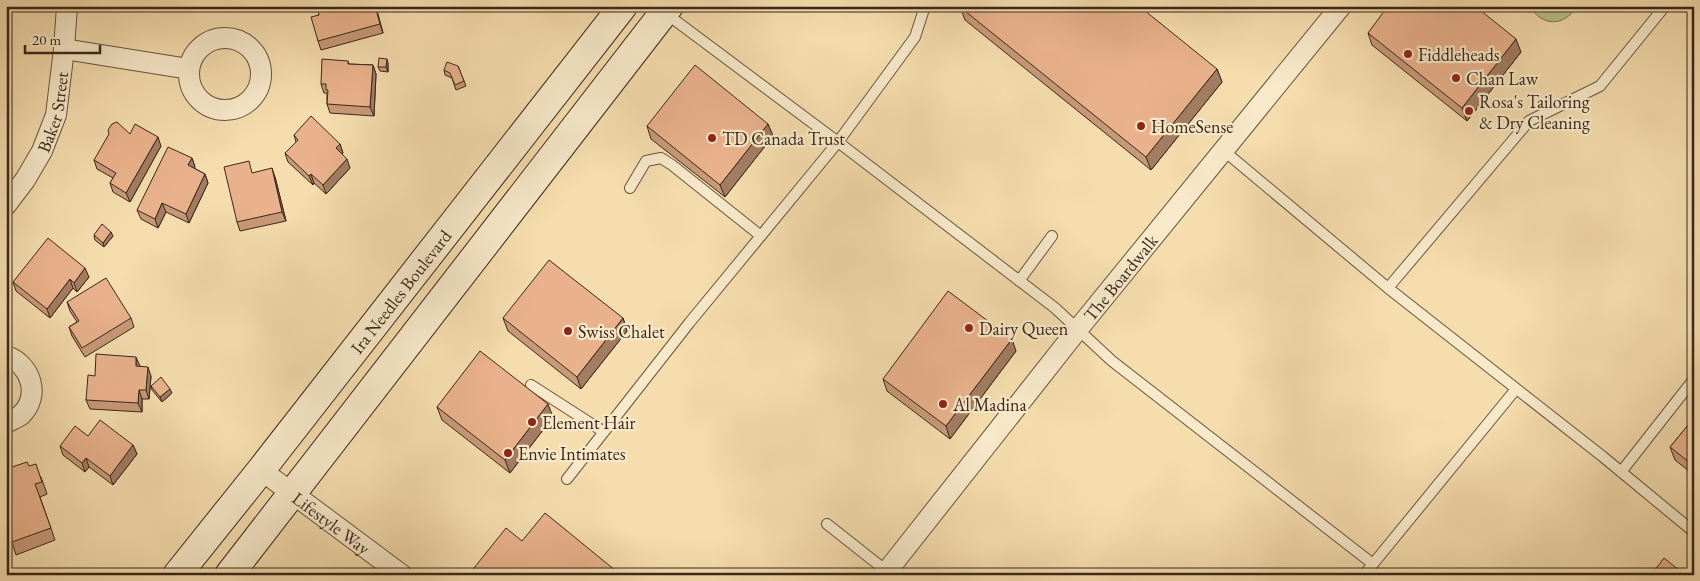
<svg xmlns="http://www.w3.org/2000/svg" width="1700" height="581" font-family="'EB Garamond',serif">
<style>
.green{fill:#bcc08a;stroke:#7a7452}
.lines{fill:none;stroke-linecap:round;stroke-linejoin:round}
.lane-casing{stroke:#68543f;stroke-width:12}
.street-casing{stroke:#68543f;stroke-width:22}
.secondary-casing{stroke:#39271a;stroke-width:30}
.lane{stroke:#f8e9ca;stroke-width:10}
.street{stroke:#f8e9ca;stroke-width:20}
.secondary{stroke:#f8e9ca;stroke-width:28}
.wall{fill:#c89978;stroke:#39271a}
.shaded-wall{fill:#a37d62;stroke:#39271a}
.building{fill:#e9b28c;stroke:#39271a}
.poi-dot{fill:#8f2418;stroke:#f8e9ca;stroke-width:2}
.labels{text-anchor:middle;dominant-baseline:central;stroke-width:4.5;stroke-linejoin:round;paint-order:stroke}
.poi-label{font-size:18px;fill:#39271a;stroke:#f8e9ca;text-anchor:start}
.street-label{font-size:18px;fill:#39271a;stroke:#f8e9ca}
</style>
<rect width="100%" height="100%" fill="#f5ddae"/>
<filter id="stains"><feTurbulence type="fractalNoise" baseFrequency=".004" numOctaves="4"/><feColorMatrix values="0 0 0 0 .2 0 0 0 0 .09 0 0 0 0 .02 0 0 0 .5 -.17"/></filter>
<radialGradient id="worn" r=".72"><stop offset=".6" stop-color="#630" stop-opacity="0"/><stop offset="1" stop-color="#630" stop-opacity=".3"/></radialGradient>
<path class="green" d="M1529 6H1577C1564 27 1543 27 1529 6Z"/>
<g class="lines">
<defs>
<path id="lane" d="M664 12 838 142 1055 308 1112 361 1373 564
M1223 150 1388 288 1602 456 1694 532
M630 188 646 161 661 158 672 165 761 236
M1019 281 1052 236
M1388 288 1529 121 1600 86 1665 6
M531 385 604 432
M1621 472 1694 379
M567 479 690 322 838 142 915 37 925 6
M827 524 889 573
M1364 575 1516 389"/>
<g id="street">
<circle cx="225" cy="74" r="36"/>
<path d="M64 49 189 69"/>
<path id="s1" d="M6 205 25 180 42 151 56 115 64 49 67 6"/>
<path d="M6 356C31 364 41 396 21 415 17 418 11 420 6 423"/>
<path id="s2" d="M261 470 402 575"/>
<path id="s3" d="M884 575 1078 329 1341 6"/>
</g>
<g id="secondary">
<path id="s4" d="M177 575 261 470 623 6"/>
<path d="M229 575 669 6"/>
</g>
</defs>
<use href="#lane" class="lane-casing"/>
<use href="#street" class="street-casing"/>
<use href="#secondary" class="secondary-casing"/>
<use href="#lane" class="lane"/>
<use href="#street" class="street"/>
<use href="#secondary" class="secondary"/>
</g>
<path class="wall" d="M317 6H363V8L375 6 383 33 321 50 318 41 319 15Z
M960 7 1217 69 1222 82 1151 170 965 20Z
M1368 33 1521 52 1467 121 1372 45Z
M348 61 349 64 373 65 376 74 374 116 330 113 327 104V93H324L321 84Z
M388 63V72L380 71 378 67Z
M458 66 466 86 456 90 452 78 445 75 444 70Z
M768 124 773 136 725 197 651 139 647 126Z
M130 134 161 146 130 202 113 192 110 183 113 178 97 169 94 160Z
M294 135 340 144 343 153 342 154 350 168 326 194 314 183 313 185 288 162 285 153 296 142Z
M192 158 195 167 194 168 205 174 208 183 189 223 166 212 158 228 141 219 137 210Z
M253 173 275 177 286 221 240 231 237 222Z
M94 235 113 236 104 247 95 240Z
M89 277 77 292 73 288 50 318 16 291 13 282Z
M67 302 131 318 134 327 85 357 72 336 69 327 77 322 70 311Z
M503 318H623L627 331 581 389 508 331Z
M1016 351 950 439 887 391 883 379Z
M140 367 151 376 149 399H142V412L90 409 86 400 95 376Z
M151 386 172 393 162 402 152 390Z
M437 407 553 417 510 473 442 420Z
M1694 418V475L1675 460 1670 447Z
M88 436 133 445 137 454 113 485 89 467 85 472 63 455 60 446Z
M29 466 41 477 47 494 40 497 55 540 16 555 12 542 10 543 6 533V469Z"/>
<path class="shaded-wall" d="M375 6 378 14 383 33 380 24Z
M1516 39 1521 52 1467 121 1462 108Z
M387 59 388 63V72L386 67Z
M373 65 376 74 374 116 370 107Z
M1217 69 1222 82 1151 170 1146 157Z
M768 124 773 136 725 197 720 185Z
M158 137 161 146 130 202 126 193Z
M340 144 343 153 339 157 336 148Z
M192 158 195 167 191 174 188 165Z
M347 159 350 168 326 194 323 185Z
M272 168 275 177 286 221 282 212Z
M205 174 208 183 189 223 186 214Z
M311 174 314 183 313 185 309 176Z
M162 203 166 212 158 228 155 219Z
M111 232 113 236 104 247 103 243Z
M85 268 89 277 77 292 74 283Z
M70 279 73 288 50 318 47 309Z
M623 318 627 331 581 389 577 377Z
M1012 339 1016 351 950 439 946 426Z
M136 357 140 366 139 375 136 366Z
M148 367 151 376 149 399 146 390Z
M170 389 172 393 162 402 160 397Z
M139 390 142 399V412L138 403Z
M548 404 553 417 510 473 505 460Z
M133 445 137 454 113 485 110 476Z
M86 458 89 467 85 472 82 463Z"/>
<path class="building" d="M317 6H362V8L369 6H375L380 24 318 41 311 17 319 15Z
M961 6H1139L1217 69 1146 157 960 7Z
M1388 6H1475L1516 39 1462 108 1368 33Z
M379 58 387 59 386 67H378Z
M322 59 348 61V64L373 65 370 107 327 104 328 90H326V84H321Z
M447 62 458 66 464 81 455 85 450 73 444 70Z
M695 65 768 124 720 185 647 126Z
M311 116 340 144 336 148 347 159 323 185 311 174 309 176 285 153 298 140 294 135Z
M117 122 130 134 135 124 158 137 126 193 110 183 116 173 94 160 109 134 108 130 112 124Z
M168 147 192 158 188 165 205 174 186 214 162 203 155 219 137 210Z
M249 161 252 173 272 168 282 212 237 222 224 167Z
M102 224 111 232 103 243 94 235Z
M48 238 85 268 74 283 70 279 47 309 13 282Z
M549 260 623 318 577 377 503 318Z
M106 278 131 318 82 348 69 327 79 321 67 302Z
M948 291 1012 339 946 426 883 379Z
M480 351 548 404 505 460 437 407Z
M96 354 136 357V366L148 367 146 390H139L138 403 86 400 88 375 95 376Z
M161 377 170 389 160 397 151 386Z
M1694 418V466L1670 447Z
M100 420 133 445 110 476 86 458 82 463 60 446 75 426 88 436Z
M27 462 29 466 36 464 42 482 35 484 51 528 12 542 7 530H6V469Z
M545 513 621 575H472L470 573 506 528 522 541Z
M1664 558 1685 575H1651Z"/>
<g class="poi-dot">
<circle cx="1408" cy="54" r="5"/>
<circle cx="1456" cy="78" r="5"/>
<circle cx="1469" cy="111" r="5"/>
<circle cx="1141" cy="126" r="5"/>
<circle cx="712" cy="138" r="5"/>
<circle cx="969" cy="328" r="5"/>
<circle cx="568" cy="331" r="5"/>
<circle cx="943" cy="404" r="5"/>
<circle cx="532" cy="422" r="5"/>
<circle cx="508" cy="453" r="5"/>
</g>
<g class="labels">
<g class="poi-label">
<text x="1418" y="54">Fiddleheads</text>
<text x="1466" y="78">Chan Law</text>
<text x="1479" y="101">Rosa's Tailoring<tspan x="1479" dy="21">&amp; Dry Cleaning</tspan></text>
<text x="1151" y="126">HomeSense</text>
<text x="722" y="138">TD Canada Trust</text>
<text x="979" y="328">Dairy Queen</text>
<text x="578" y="331">Swiss Chalet</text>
<text x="953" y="404">Al Madina</text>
<text x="542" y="422">Element Hair</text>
<text x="518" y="453">Envie Intimates</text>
</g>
<g class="street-label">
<text stroke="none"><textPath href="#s1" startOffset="106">Baker Street</textPath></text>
<text stroke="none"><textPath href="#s3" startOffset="380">The Boardwalk</textPath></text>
<text stroke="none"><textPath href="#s4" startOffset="361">Ira Needles Boulevard</textPath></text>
<text stroke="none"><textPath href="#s2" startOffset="88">Lifestyle Way</textPath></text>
</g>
</g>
<rect width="1700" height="581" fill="none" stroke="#f5ddae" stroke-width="25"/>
<rect x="8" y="8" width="1685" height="566" fill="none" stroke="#39271a" stroke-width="2.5"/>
<rect x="12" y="12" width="1675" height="556" fill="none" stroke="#39271a"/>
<path d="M25 45v8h75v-8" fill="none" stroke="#39271a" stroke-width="2.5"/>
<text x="32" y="45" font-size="15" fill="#39271a" stroke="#f8e9ca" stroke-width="4" paint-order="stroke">20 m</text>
<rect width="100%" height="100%" filter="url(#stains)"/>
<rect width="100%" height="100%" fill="url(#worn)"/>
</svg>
